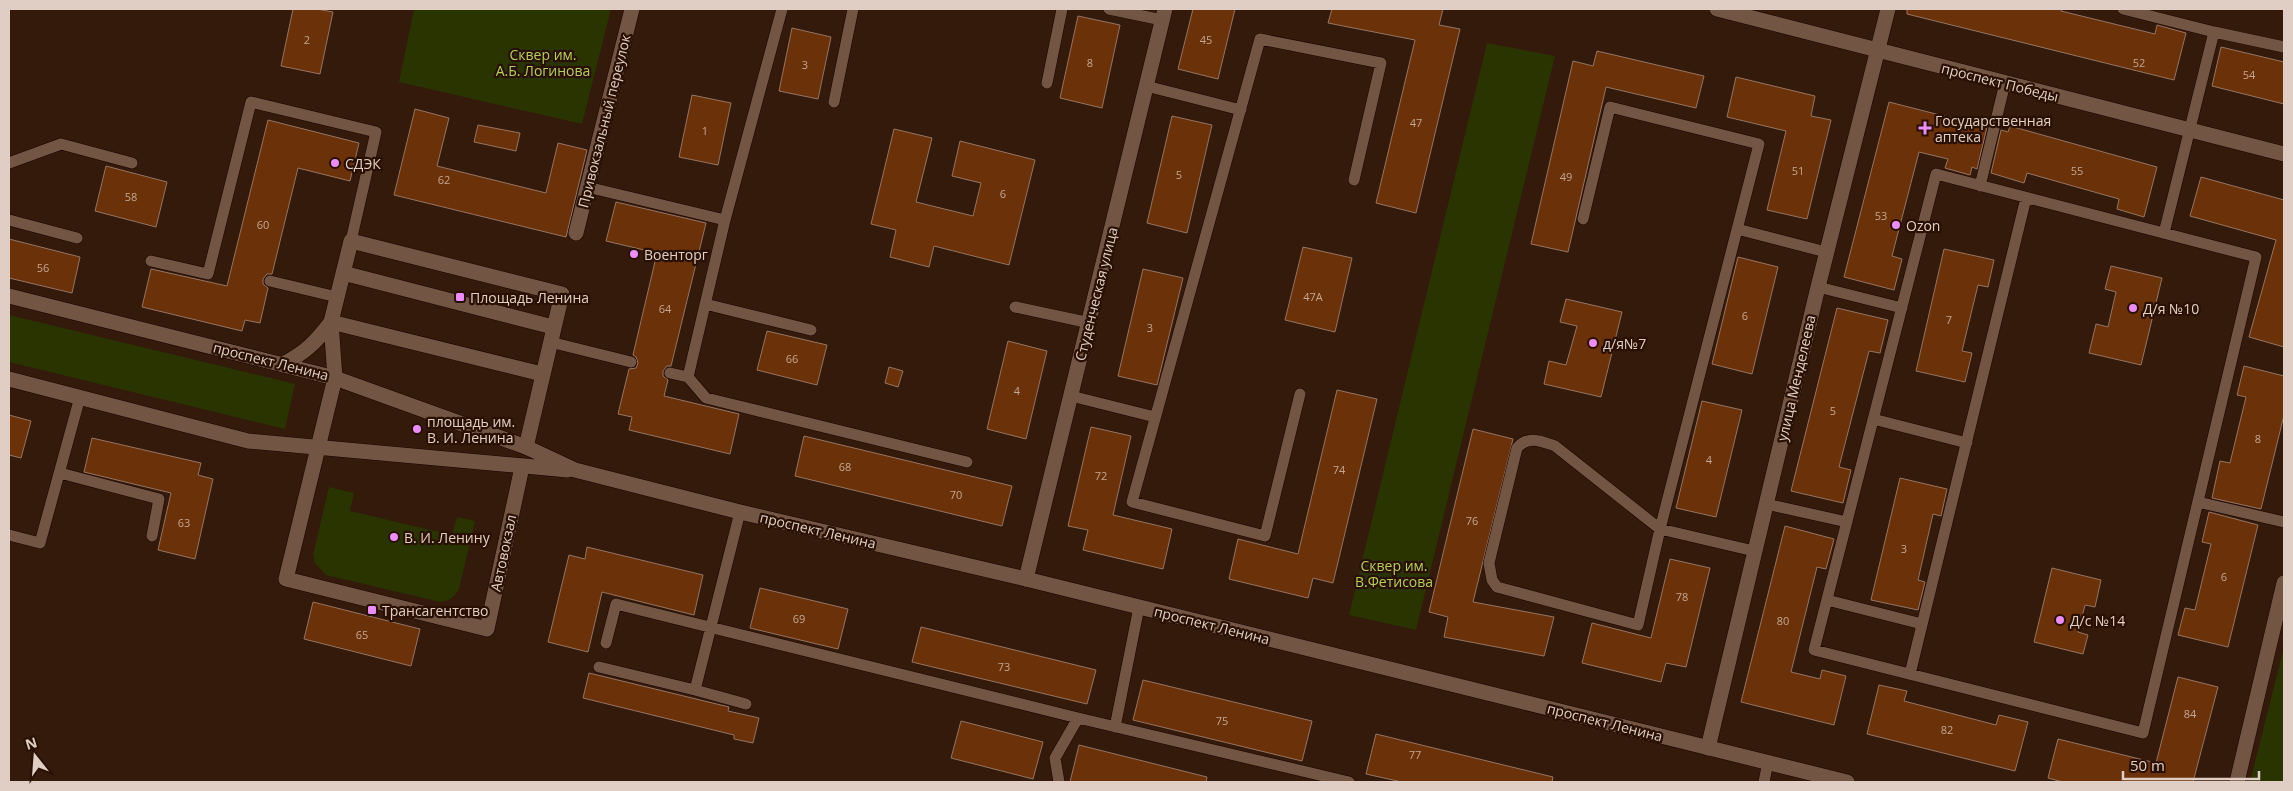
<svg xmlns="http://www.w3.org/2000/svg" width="2293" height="791" font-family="'Open Sans',sans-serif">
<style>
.green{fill:#293401}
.building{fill:#6b3108;stroke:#957563}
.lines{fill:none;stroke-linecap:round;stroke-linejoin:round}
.service-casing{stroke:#1a0400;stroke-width:12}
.minor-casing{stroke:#1a0400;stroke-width:16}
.tertiary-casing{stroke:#1a0400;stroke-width:16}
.service{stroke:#735544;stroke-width:11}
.minor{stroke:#735544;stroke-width:15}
.tertiary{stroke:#735544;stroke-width:15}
.poi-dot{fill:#eb8cfb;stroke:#291003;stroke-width:2}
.labels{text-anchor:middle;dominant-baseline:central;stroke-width:4.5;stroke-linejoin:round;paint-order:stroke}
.number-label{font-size:11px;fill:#c3a795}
.park-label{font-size:14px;fill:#b3d159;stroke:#291003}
.street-label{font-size:14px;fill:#e0cec4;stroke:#291003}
.poi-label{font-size:14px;fill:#e0cec4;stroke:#291003;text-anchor:start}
</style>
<rect width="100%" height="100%" fill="#341a0b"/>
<path class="green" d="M414 9H611L582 124 399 82Z
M1487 43 1555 56 1416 630 1349 615Z
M9 315 295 384 285 429 9 362Z
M329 487 354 493 350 511 452 535 457 517 475 521 459 589C454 597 450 601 440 602L326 575 315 563 313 555Z
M2284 647V782H2250Z"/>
<path class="building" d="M293 9H317L333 12 320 74 281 66Z
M1193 9H1235L1218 79 1178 69Z
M1332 9H1443L1439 25 1460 29 1416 213 1376 203 1415 40 1328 23Z
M1907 9H2062L2061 11 2155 34 2157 25 2186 33 2174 80 1907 14Z
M1078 16 1120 25 1102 108 1060 98Z
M792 28 831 37 818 99 779 91Z
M2221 47 2284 62V104L2212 86Z
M1597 51 1704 76 1696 108 1606 87 1568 252 1531 244 1573 61 1593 66Z
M1736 77 1815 96 1811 116 1831 120 1807 219 1767 210 1786 131 1727 117Z
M692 95 731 103 718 165 679 157Z
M1889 102 1987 127 1977 169 1972 167 1970 175 1945 168 1948 159 1919 152 1892 256 1902 259 1894 290 1844 277Z
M415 109 449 118 437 166 546 193 558 143 587 150 566 237 394 195Z
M1172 116 1212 125 1187 233 1147 223Z
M268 120 359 143 350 181 298 168 272 274H267L263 279V284L268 288 260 323 245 320 242 331 142 307 151 269 227 286Z
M478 125 520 133 516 151 474 142Z
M2010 126 2157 167 2144 217 2117 209 2119 199 2027 173 2024 183 1991 173 2001 130 2008 132Z
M894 129 932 138 916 202 973 216 981 183 952 176 960 141 1035 160 1009 265 934 246 929 267 890 257 896 230 871 224Z
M106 166 167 182 156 227 95 211Z
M2201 177 2284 200V347L2249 337 2276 240 2190 216Z
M616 202 706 223 671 366H667L663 371V376L668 380 664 396 739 414 730 454 629 430 632 417 618 414 629 369 636 368 638 363 636 357 633 355 657 253 606 241Z
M9 239 80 257 72 293 9 278Z
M1303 247 1352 258 1335 332 1285 320Z
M1944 249 1994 260 1988 287 1978 285 1962 351 1972 353 1965 382 1916 371Z
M1738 257 1778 267 1752 374 1712 364Z
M2111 266 2162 278 2141 365 2089 353 2096 324 2108 327 2116 292 2105 289Z
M1143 269 1183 278 1157 385 1118 376Z
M1566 299 1622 312 1601 397 1544 384 1549 361 1566 365 1577 326 1560 322Z
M1837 308 1888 320 1880 353 1869 351 1839 467 1851 470 1843 503 1791 491Z
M767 331 827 345 817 385 757 370Z
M1008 341 1047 351 1026 439 987 429Z
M2244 366 2284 376V415L2261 509 2212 498 2220 461 2230 463 2246 397 2237 395Z
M889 367 903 371 898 387 885 383Z
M1337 390 1377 399 1333 583 1313 578 1308 598 1229 579 1238 539 1298 554Z
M1702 401 1742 410 1716 517 1676 508Z
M9 415 31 421 21 458 9 455Z
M1091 427 1131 436 1113 515 1172 529 1163 569 1083 550 1088 530 1068 526Z
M1473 429 1513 439 1473 602 1554 617 1544 656 1444 637 1448 617 1429 612Z
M804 436 1012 486 1002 526 795 476Z
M92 438 201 463 198 475 213 479 195 559 158 550 171 493 84 472Z
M1900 478 1947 489 1941 516 1933 514 1918 580 1925 582 1918 610 1871 600Z
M2209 512 2258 525 2228 647 2178 635 2185 608 2195 610 2211 544 2202 542Z
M1785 526 1834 539 1826 569 1817 567 1791 672 1820 679 1822 670 1846 676 1834 725 1741 702Z
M587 547 703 575 694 615 602 592 588 652 548 642 569 555 585 559Z
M1670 559 1710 568 1686 667 1666 663 1661 682 1582 663 1592 623 1651 638Z
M2052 568 2101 580 2095 607 2085 605 2078 632 2088 635 2083 654 2034 642Z
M760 588 848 609 838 649 750 628Z
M313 602 420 629 411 666 304 639Z
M921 627 1096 670 1087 704 912 662Z
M589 673 729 707 728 711 759 718 753 743 734 739V735L583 698Z
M2178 677 2218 687 2193 782H2063L2048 778 2058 739 2156 763Z
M1143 680 1312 721 1302 761 1133 720Z
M1879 685 1907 691 1904 701 1996 725 1999 715 2028 722 2015 771 1867 734Z
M961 721 1043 742 1033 779 951 758Z
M1376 734 1553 777 1552 782H1402L1366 774Z
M1079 745 1207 777 1206 782H1070Z"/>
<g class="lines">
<defs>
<path id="service" d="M782 9 725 220 688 377 706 398 967 462
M1109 9 1162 20
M2123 9 2214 32 2284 47
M1047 83 1062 9
M1146 86 1241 110
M834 102 853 9
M9 163 61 144 132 163
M1936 174 2256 257 2143 733 1814 650Z
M1980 186 2005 83
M587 187 725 220
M1583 219 1610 107 1759 144 1660 529 1638 625 1497 587 1492 580 1489 563 1517 448C1528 435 1541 441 1555 446L1660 529 1754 551
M9 220 77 238
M1737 229 1826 252
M2164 233 2214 32
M151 261 208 274 251 102 376 132 351 241
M270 281 337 297
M1818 287 1902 308
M705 304 811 330
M1015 307 1090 323
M550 342 631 362
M670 373 688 377
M1300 394 1265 536 1132 502 1260 39 1381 63 1354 180
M1071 396 1155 417
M1873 419 1967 443
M60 473 159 499 152 536
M2198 502 2284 522
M1766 504 1847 522
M9 535 40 543 80 397
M1827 600 1922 624
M606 643 616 604 1078 718 1349 782
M599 667 695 690 740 512
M1910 674 2026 198
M695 690 746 704
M1115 727 1139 607
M1059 782 1055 758 1078 718
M1764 782 1768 762"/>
<path id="minor" d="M1717 9 2284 154
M576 233 632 9
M343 273 553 327
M331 322 542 374
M283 364C305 353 317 341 331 322
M522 467 487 629 286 579 335 378 331 322 351 241 562 294 526 447
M1026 579 1165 9
M1708 748 1818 287 1888 9
M2237 782 2284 583"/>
<path id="tertiary" d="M9 296 335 378 526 447 575 470 740 512 1026 579 1847 782
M9 379 248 441 568 470"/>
</defs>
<use href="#service" class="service-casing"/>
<use href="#minor" class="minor-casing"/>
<use href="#tertiary" class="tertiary-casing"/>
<use href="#service" class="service"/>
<use href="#minor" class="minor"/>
<use href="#tertiary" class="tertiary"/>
</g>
<g class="poi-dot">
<path d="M1922.5 120.5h5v5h5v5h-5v5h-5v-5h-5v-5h5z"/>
<circle cx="335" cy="163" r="5"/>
<circle cx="1896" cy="225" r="5"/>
<circle cx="634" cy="254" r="5"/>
<rect x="455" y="292" width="10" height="10" rx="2.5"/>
<circle cx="2133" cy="308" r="5"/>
<circle cx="1593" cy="343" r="5"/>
<circle cx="417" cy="429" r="5"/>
<circle cx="394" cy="537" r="5"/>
<rect x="367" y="605" width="10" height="10" rx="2.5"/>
<circle cx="2060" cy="620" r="5"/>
</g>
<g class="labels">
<g class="number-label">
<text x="307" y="39">2</text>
<text x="1206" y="39">45</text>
<text x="1090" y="62">8</text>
<text x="2139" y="62">52</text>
<text x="805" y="64">3</text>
<text x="2249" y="74">54</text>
<text x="1416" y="122">47</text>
<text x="705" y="130">1</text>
<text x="1798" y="170">51</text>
<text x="2077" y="170">55</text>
<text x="1179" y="174">5</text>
<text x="1566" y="176">49</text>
<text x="444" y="179">62</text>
<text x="1003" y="193">6</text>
<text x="131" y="196">58</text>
<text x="1881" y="215">53</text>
<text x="263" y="224">60</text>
<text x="43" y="267">56</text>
<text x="1313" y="296">47А</text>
<text x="665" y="308">64</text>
<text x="1745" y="315">6</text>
<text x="1949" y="319">7</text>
<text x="1150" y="327">3</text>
<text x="792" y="358">66</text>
<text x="1017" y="390">4</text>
<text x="1833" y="410">5</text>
<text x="2258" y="438">8</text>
<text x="1709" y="459">4</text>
<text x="845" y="466">68</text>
<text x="1339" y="469">74</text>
<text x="1101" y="475">72</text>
<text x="956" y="494">70</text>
<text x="1472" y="520">76</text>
<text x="184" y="522">63</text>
<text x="1904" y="548">3</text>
<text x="2224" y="576">6</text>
<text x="1682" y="596">78</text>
<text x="799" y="618">69</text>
<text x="1783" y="620">80</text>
<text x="362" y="634">65</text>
<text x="1004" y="666">73</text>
<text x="2190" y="713">84</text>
<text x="1222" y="720">75</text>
<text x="1947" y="729">82</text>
<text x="1415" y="754">77</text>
</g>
<g class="park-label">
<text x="543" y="54">Сквер им.<tspan x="543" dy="16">А.Б. Логинова</tspan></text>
<text x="1394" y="565">Сквер им.<tspan x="1394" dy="16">В.Фетисова</tspan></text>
</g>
<g class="street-label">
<text transform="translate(2000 82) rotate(14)">проспект Победы</text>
<text transform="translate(604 121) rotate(-76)">Привокзальный переулок</text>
<text transform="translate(1096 294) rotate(-76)">Студенческая улица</text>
<text transform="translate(271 361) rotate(14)">проспект Ленина</text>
<text transform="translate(1796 378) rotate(-77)">улица Менделеева</text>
<text transform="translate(818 530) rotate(13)">проспект Ленина</text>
<text transform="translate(503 553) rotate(-78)">Автовокзал</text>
<text transform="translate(1212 625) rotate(14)">проспект Ленина</text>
<text transform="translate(1605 722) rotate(14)">проспект Ленина</text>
</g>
<g class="poi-label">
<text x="1935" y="120">Государственная<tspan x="1935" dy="16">аптека</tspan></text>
<text x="345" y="163">СДЭК</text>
<text x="1906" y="225">Ozon</text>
<text x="644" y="254">Военторг</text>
<text x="470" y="297">Площадь Ленина</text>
<text x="2143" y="308">Д/я №10</text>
<text x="1603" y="343">д/я№7</text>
<text x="427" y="421">площадь им.<tspan x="427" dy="16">В. И. Ленина</tspan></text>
<text x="404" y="537">В. И. Ленину</text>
<text x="382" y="610">Трансагентство</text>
<text x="2070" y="620">Д/с №14</text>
</g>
</g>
<rect width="2293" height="791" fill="none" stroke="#e0cec4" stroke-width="20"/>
<g transform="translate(35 756) rotate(343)" stroke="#291003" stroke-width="4" paint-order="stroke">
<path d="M0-4L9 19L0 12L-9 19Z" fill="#e0cec4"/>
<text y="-8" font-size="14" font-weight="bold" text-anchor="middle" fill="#e0cec4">N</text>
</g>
<path d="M2123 771v8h136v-8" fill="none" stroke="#e0cec4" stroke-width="2.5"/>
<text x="2130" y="771" font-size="15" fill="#e0cec4" stroke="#291003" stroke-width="4" paint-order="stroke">50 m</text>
</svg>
